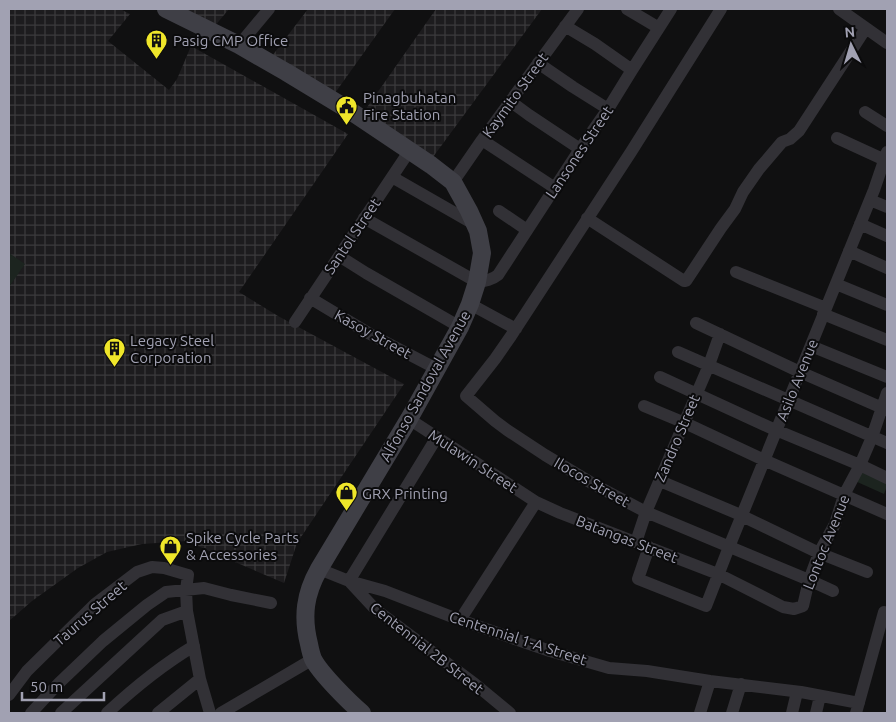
<svg xmlns="http://www.w3.org/2000/svg" width="896" height="722" font-family="Ubuntu,sans-serif">
<style>
.industrial{fill:url(#industrial-grid)}
.pitch{fill:#1c241f}
.lines{fill:none;stroke-linecap:round;stroke-linejoin:round}
.minor{stroke:#323136;stroke-width:12}
.secondary{stroke:#3f3f46;stroke-width:18}
.labels{text-anchor:middle;dominant-baseline:central;stroke-width:4;stroke-linejoin:round;paint-order:stroke}
.poi-label{font-size:15px;fill:#a1a1b2;stroke:#0b0b0c;text-anchor:start}
.street-label{font-size:15px;fill:#a1a1b2;stroke:#0b0b0c}
</style>
<defs>
<pattern id="industrial-grid" width="8" height="8" patternUnits="userSpaceOnUse" patternTransform="scale(1.25)"><rect width="8" height="8" fill="#1d1c1e"/><path d="M0 4h8M4 0v8" fill="none" stroke="#3b3a3c"/></pattern>
</defs>
<rect width="100%" height="100%" fill="#101011"/>
<path class="industrial" d="M9 9H120L130 14 108 41 169 90 177 79 191 46 348 134 239 292 278 316 404 384 297 543 284 583 186 541 142 544 107 552 78 568 32 601 9 621Z
M180 9H229L214 27Z
M308 9H395L335 93 272 56Z
M436 9H542L433 157 363 113Z"/>
<path class="pitch" d="M9 253 25 264 9 287Z
M861 468 887 479V486L884 494 855 481Z"/>
<g class="lines">
<path class="minor" d="M627 9 659 28
M721 9 631 152 511 336 495 359 466 396 495 421 507 430 545 455 595 485 646 512 809 580 833 591
M839 9 887 43
M565 26 595 44 632 70
M239 45 269 9
M538 63 573 87 608 109
M510 101 529 115 580 149
M865 112 887 126
M837 138 887 161
M482 140 555 188
M392 177 474 224
M453 182 482 140 578 9
M870 200 887 207
M499 211 527 230
M364 218 477 282C485 281 492 280 498 275L580 149 608 109 632 70 671 9
M587 218 684 281H686L721 228 735 209 743 192 759 169 782 142 790 139 799 131 866 28
M860 224 887 236
M849 251 887 268
M339 256 366 273 460 327
M736 272 826 308
M836 284 887 305
M310 298 370 334 437 369
M470 304 516 329
M823 314 887 340
M295 322 410 150
M696 323 800 372 887 410
M811 346 887 377
M678 352 887 443
M660 377 771 428 860 465 887 478
M644 406 685 423 764 460 887 514
M409 419 536 502 560 513 718 574 783 607 794 609 803 606 809 580 819 553 835 524 844 495 860 465 872 437 887 393
M437 437 349 581 385 591 460 620 550 651 609 668 647 671 710 681 801 692 859 703
M660 481 736 513 819 553 867 572
M636 542 646 512 709 365 720 334
M649 547 638 579 706 606 729 547 874 190 887 152
M319 569 349 581 375 609 475 684 510 713
M460 620 536 502
M9 695 27 671 95 604 137 572 152 567 164 568 188 575 186 590 187 611 200 679 210 713
M31 713 59 683 103 641 147 605 166 592 204 588 231 595 271 603
M61 713 162 620 187 611
M107 713C134 688 162 665 194 646
M158 713 200 679
M221 713 313 659
M700 713 710 681
M732 713 741 684
M792 713 797 692
M816 713 820 696
M856 713 884 612"/>
<path class="secondary" d="M166 9 239 45 286 72 352 112 431 165 453 182 469 211 478 231 482 253 477 282 470 304 460 327 409 419 319 569C305 594 302 616 309 644 310 649 311 654 313 659 320 673 349 702 362 713"/>
</g>
<defs>
<symbol id="building-pin" viewBox="-11 -11 22 30"><path d="M0 17L-7.5 6A9.5 9.5 0 1 1 7.5 6Z" fill="#efe62a" stroke="#0b0b0c"/><path d="M-4-6H4V6H1V3H-1V6H-4ZM-2.5-4.3h1.7v1.8h-1.7ZM.8-4.3h1.7v1.8H.8ZM-2.5-1h1.7V.8h-1.7ZM.8-1h1.7V.8H.8Z" fill="#111"/></symbol>
<symbol id="civic-pin" viewBox="-11 -11 22 30"><path d="M0 17L-7.5 6A9.5 9.5 0 1 1 7.5 6Z" fill="#efe62a" stroke="#0b0b0c"/><path d="M-.6-6.5H3V-4.5H.6V-3L4-1V1h2V6H-6V1h2V-1L-.6-3ZM-1.2 2.5V6h2.4V2.5Z" fill="#111"/></symbol>
<symbol id="shop-pin" viewBox="-11 -11 22 30"><path d="M0 17L-7.5 6A9.5 9.5 0 1 1 7.5 6Z" fill="#efe62a" stroke="#0b0b0c"/><path d="M-5-2.5h2.3a2.7 3.5 0 0 1 5.4 0H5L5.5 6h-11ZM-1.5-2.5h3a1.5 2.3 0 0 0-3 0Z" fill="#111"/></symbol>
</defs>
<g fill-rule="evenodd">
<use href="#building-pin" x="144" y="28" width="25" height="34"/>
<use href="#civic-pin" x="334" y="94" width="25" height="34"/>
<use href="#building-pin" x="102" y="336" width="25" height="34"/>
<use href="#shop-pin" x="334" y="480" width="25" height="34"/>
<use href="#shop-pin" x="158" y="534" width="25" height="34"/>
</g>
<g class="labels">
<g class="poi-label">
<text x="173" y="40">Pasig CMP Office</text>
<text x="363" y="97">Pinagbuhatan<tspan x="363" dy="17">Fire Station</tspan></text>
<text x="130" y="340">Legacy Steel<tspan x="130" dy="17">Corporation</tspan></text>
<text x="362" y="493">GRX Printing</text>
<text x="186" y="537">Spike Cycle Parts<tspan x="186" dy="17">&amp; Accessories</tspan></text>
</g>
<g class="street-label">
<text transform="translate(515 95) rotate(-54)">Kaymito Street</text>
<text transform="translate(579 152) rotate(-56)">Lansones Street</text>
<text transform="translate(352 236) rotate(-56)">Santol Street</text>
<text transform="translate(373 334) rotate(29)">Kasoy Street</text>
<text transform="translate(797 380) rotate(-68)">Asilo Avenue</text>
<text transform="translate(425 386) rotate(-61)">Alfonso Sandoval Avenue</text>
<text transform="translate(677 438) rotate(-67)">Zandro Street</text>
<text transform="translate(473 461) rotate(33)">Mulawin Street</text>
<text transform="translate(592 482) rotate(30)">Ilocos Street</text>
<text transform="translate(627 539) rotate(21)">Batangas Street</text>
<text transform="translate(826 542) rotate(-68)">Lontoc Avenue</text>
<text transform="translate(90 613) rotate(-41)">Taurus Street</text>
<text transform="translate(518 638) rotate(18)">Centennial 1-A Street</text>
<text transform="translate(427 648) rotate(38)">Centennial 2B Street</text>
</g>
</g>
<rect width="896" height="722" fill="none" stroke="#a1a1b2" stroke-width="20"/>
<g transform="translate(851 45) rotate(355)" stroke="#0b0b0c" stroke-width="4" paint-order="stroke">
<path d="M0-4L9 19L0 12L-9 19Z" fill="#a1a1b2"/>
<text y="-8" font-size="14" font-weight="bold" text-anchor="middle" fill="#a1a1b2">N</text>
</g>
<path d="M22 692v8h82v-8" fill="none" stroke="#a1a1b2" stroke-width="2.5"/>
<text x="30" y="692" font-size="15" fill="#a1a1b2" stroke="#0b0b0c" stroke-width="4" paint-order="stroke">50 m</text>
</svg>
